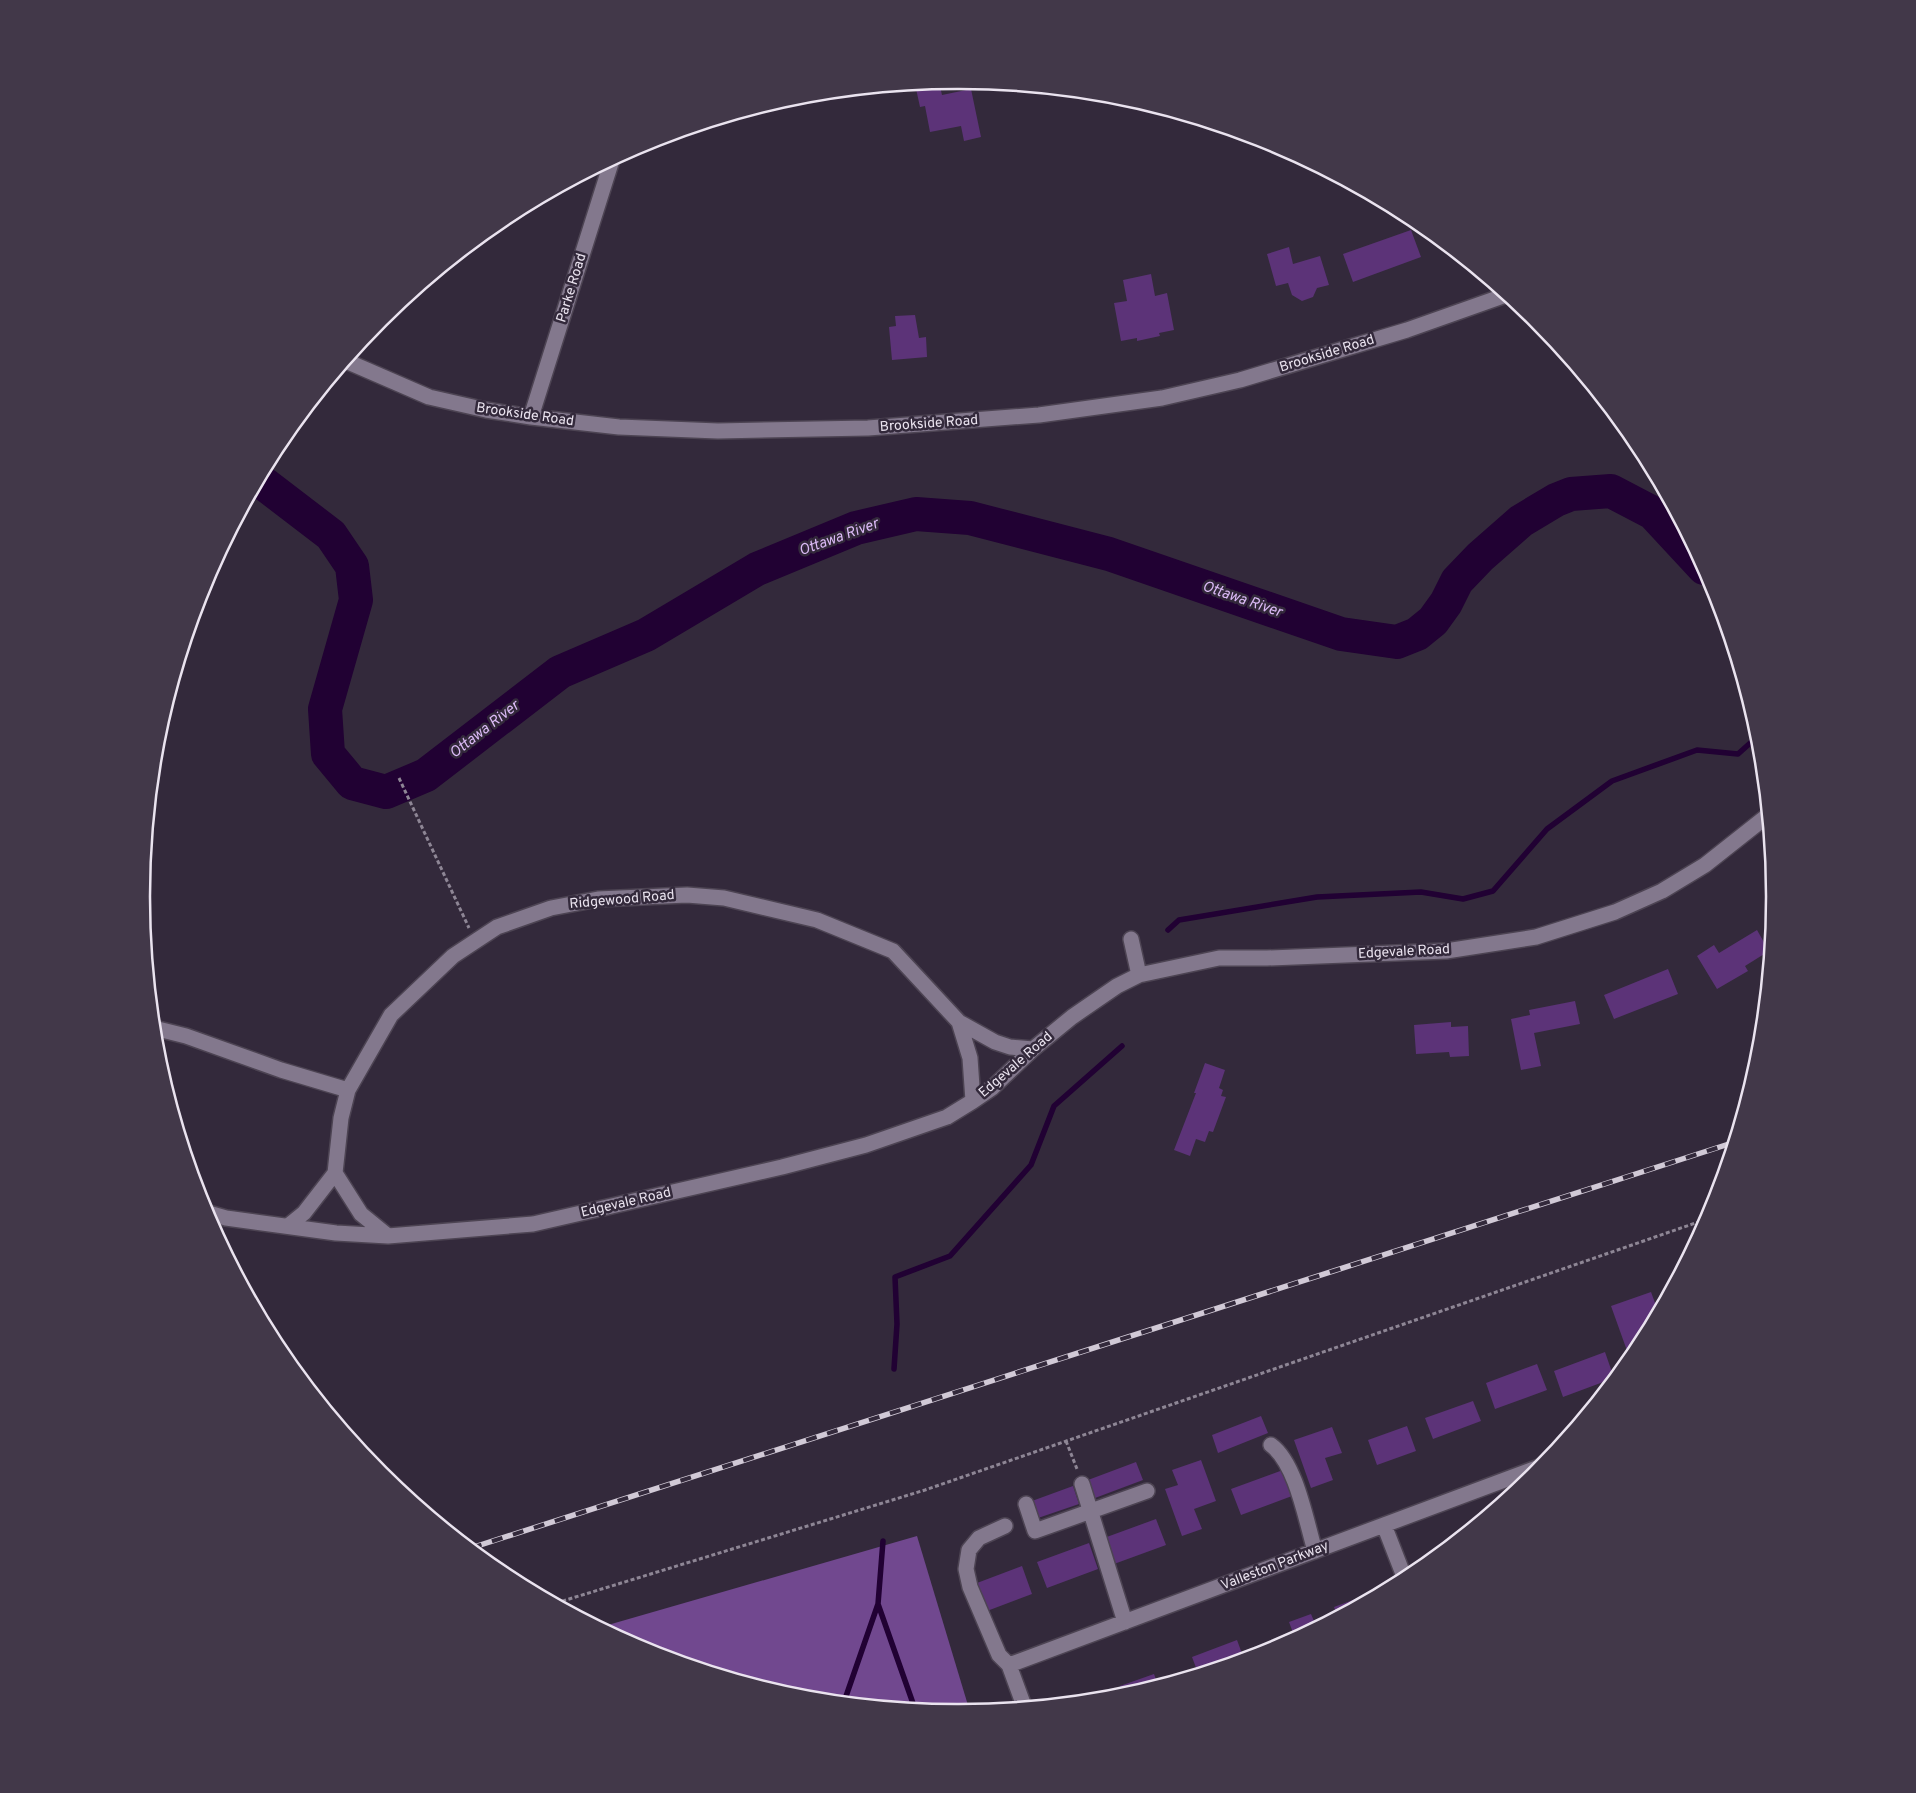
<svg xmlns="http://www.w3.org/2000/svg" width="1916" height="1793" font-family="Overpass,sans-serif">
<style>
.forest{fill:#71488f}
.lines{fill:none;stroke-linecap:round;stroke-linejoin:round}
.stream{stroke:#210133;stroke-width:5.5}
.river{stroke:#210133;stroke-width:34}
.building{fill:#5c3378}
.minor-casing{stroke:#4d4453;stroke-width:18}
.path{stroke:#8e8695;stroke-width:3;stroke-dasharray:4 2.5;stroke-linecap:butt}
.minor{stroke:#83788d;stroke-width:15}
.rail-casing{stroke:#d1c9d6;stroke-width:5.5}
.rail{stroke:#33293b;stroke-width:4;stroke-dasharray:11;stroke-linecap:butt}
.labels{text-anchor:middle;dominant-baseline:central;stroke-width:5;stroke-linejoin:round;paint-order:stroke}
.street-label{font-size:14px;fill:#eae3ef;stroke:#33293b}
.water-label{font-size:15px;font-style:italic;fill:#dcbbf7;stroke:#33293b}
.rim{fill:none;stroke:#eae3ef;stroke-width:2.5}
</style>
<rect width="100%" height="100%" fill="#33293b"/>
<path class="forest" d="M917 1536 970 1712 958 1713 798 1697 645 1651 601 1627Z"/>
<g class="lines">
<path class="stream" d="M1168 930 1179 920 1317 897 1421 892 1463 899 1493 891 1547 829 1612 781 1697 750 1738 754 1758 736
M894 1369 897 1324 895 1277 950 1256 1031 1165 1054 1106 1122 1046
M883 1541 878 1604 915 1709
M844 1702 878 1604"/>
<path class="river" d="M259 481 267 486 331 535 352 566 356 600 325 709 328 754 352 783 386 792 426 775 560 672 646 635 757 569 856 528 916 514 970 518 1109 554 1341 634 1397 642 1417 634 1433 621 1446 603 1457 581 1480 557 1521 521 1556 500 1571 494 1611 491 1653 513 1704 568"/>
</g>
<path class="building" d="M939 82 942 95 971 89 981 137 964 141 961 126 930 132 925 106 920 107 915 84Z
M1411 230 1421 257 1353 282 1343 254Z
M1289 247 1293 264 1320 256 1329 285 1317 288 1313 297 1302 301 1292 295 1288 283 1276 286 1267 254Z
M1151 274 1155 296 1167 293 1174 330 1159 333 1160 336 1137 341V338L1121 341 1114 303 1127 301 1123 280Z
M915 315 919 338 926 337 927 357 892 360 889 327 896 326 895 316Z
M1757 930 1769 951 1745 966 1748 971 1717 989 1697 956 1714 945 1719 953Z
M1668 969 1678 994 1614 1019 1604 995Z
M1575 1001 1580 1024 1534 1033 1541 1066 1521 1070 1511 1019 1530 1015 1529 1010Z
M1451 1022V1027L1468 1026 1469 1056 1450 1057 1449 1052 1416 1054 1414 1025Z
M1205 1063 1225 1070 1219 1088 1223 1090 1221 1096 1226 1097 1213 1132 1209 1131 1205 1142 1196 1139 1190 1156 1174 1150 1196 1093H1194Z
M1651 1292 1658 1311 1637 1350 1630 1359 1611 1306Z
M1605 1352 1614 1378 1563 1397 1554 1371Z
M1537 1364 1547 1390 1495 1409 1486 1383Z
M1473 1401 1481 1421 1433 1439 1425 1418Z
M1261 1416 1268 1433 1218 1453 1212 1435Z
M1407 1426 1416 1451 1377 1465 1368 1440Z
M1332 1427 1342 1453 1325 1458 1333 1480 1311 1488 1294 1440Z
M1201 1460 1216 1501 1194 1509 1202 1529 1182 1536 1165 1489 1178 1485 1172 1470Z
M1136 1462 1143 1480 1095 1498 1088 1480Z
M1283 1470 1292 1496 1241 1515 1231 1489Z
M1073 1486 1079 1504 1038 1518 1032 1501Z
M1156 1519 1166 1545 1114 1564 1104 1538Z
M1089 1543 1098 1569 1047 1588 1037 1562Z
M1022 1566 1032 1594 987 1611 977 1583Z
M1361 1597 1363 1601 1337 1615 1334 1607Z
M1311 1614 1316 1626 1295 1638 1289 1622Z
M1237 1640 1244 1659 1198 1673 1192 1657Z
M1286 1641 1270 1651 1263 1653 1262 1650Z
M1154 1674 1158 1685 1123 1695 1120 1686Z"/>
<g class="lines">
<defs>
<path id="minor" d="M346 361 429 397 486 410 531 417 619 427 718 431 868 428 1039 415 1162 398 1240 380 1407 330 1506 295
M531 417 612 160
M1131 939 1139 975
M959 1022 970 1058 973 1101
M154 1028 186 1036 281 1070 348 1090
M335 1173 361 1214 388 1236
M205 1212 226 1218 336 1233 388 1236 533 1224 782 1167 866 1145 947 1117 973 1101 992 1088 1033 1049 1072 1017 1117 986 1139 975 1219 958H1267L1446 951 1536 937 1615 912 1662 891 1705 865 1767 816
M288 1226 304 1213 335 1173 341 1118 348 1090 391 1015 453 956 497 927 551 908 598 899 687 895 724 898 817 920 893 951 959 1022 995 1042 1010 1047 1033 1049
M1271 1445C1296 1463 1306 1521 1315 1551
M1082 1484 1125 1622
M1026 1504 1035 1531 1147 1491
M1384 1525 1405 1579
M1005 1526 979 1538 969 1550 966 1569 970 1587 999 1655 1009 1665 1024 1706
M1009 1665 1542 1466"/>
</defs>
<use href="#minor" class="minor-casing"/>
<path class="path" d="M399 778 469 928
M1066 1441 1077 1469
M556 1603 925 1490 1707 1219"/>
<use href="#minor" class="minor"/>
<defs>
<path id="rail" d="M471 1548 1732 1143"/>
</defs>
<use href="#rail" class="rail-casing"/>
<use href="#rail" class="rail"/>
</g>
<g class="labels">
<g class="street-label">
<text transform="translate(572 288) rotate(-73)">Parke Road</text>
<text transform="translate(1327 354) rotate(-17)">Brookside Road</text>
<text transform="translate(525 415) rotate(8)">Brookside Road</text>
<text transform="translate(929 424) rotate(-4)">Brookside Road</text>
<text transform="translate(622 900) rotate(-5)">Ridgewood Road</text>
<text transform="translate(1404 952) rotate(-3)">Edgevale Road</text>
<text transform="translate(1016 1065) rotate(-41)">Edgevale Road</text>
<text transform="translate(626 1203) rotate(-13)">Edgevale Road</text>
<text transform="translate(1275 1566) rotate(-21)">Valleston Parkway</text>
</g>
<g class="water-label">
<text transform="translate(839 538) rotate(-20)">Ottawa River</text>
<text transform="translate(1242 600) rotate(19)">Ottawa River</text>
<text transform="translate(485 730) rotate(-38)">Ottawa River</text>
</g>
</g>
<path d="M0 0H1916V1793H0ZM957 89H959A807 807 0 0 1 1766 896V897A807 807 0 0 1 959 1704H957A807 807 0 0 1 150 897V896A807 807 0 0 1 957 89Z" fill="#423849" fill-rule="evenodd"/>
<path class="rim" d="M957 89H959A807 807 0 0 1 1766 896V897A807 807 0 0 1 959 1704H957A807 807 0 0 1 150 897V896A807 807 0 0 1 957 89Z"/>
</svg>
